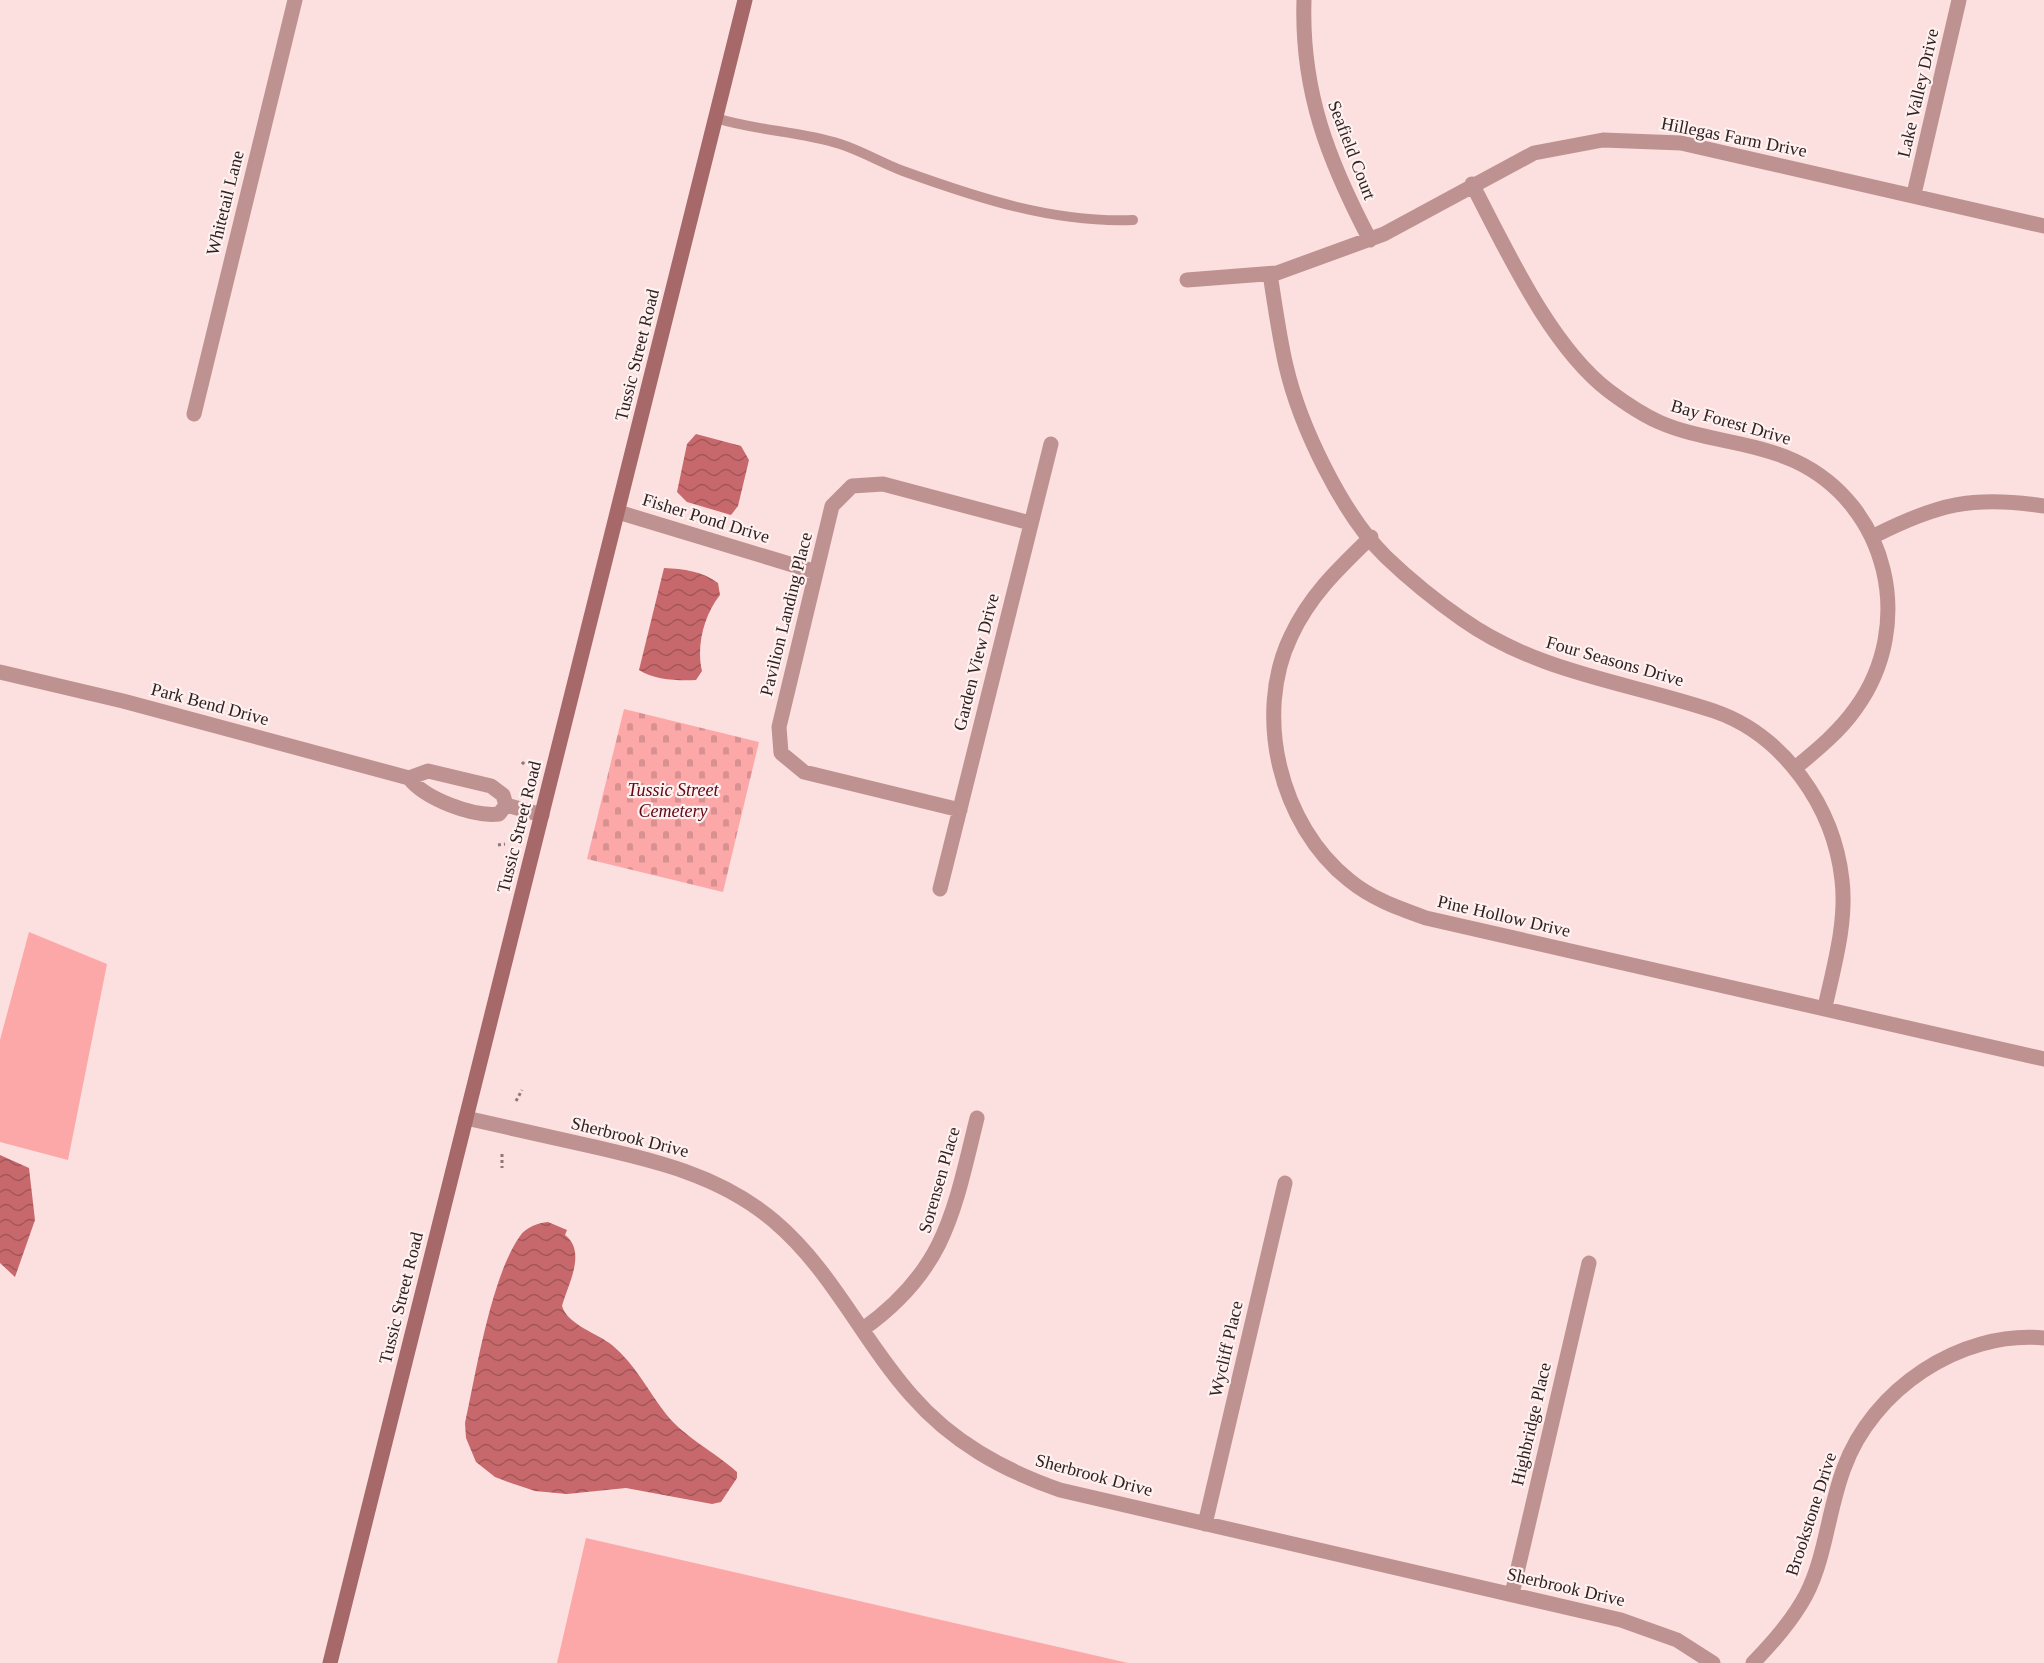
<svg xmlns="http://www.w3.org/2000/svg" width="2044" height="1663" font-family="Georgia,serif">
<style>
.green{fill:#fda8a8}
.cemetery{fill:url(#cemetery-stones)}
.water{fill:url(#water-waves)}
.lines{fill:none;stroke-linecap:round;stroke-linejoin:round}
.path{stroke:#8c7878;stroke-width:3;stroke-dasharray:3 3;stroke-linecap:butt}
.lane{stroke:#be9291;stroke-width:10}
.street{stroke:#be9291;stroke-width:15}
.secondary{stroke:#a66868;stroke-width:15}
.labels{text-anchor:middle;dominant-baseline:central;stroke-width:4.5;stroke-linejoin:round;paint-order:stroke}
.street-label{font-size:18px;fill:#2e2121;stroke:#fff1f0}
.park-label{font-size:18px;font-style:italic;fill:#5e0516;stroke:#fff1f0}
</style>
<defs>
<pattern id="cemetery-stones" width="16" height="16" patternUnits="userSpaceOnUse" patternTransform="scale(1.5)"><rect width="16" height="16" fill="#fda8a8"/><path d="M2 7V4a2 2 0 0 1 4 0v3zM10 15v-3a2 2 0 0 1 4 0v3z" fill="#d99090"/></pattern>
<pattern id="water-waves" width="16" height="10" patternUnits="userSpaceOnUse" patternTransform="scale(1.5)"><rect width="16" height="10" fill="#c7696c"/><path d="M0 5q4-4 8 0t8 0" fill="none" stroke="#a25658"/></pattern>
</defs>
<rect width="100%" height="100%" fill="#fcdfdf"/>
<path class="green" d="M29 932 107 964 68 1160 0 1142V1040Z
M586 1538 1128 1663H557Z"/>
<path class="cemetery" d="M624 709 759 742 723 892 587 859Z"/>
<path class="water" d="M696 434 741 446 749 460 738 506 731 515 687 502 677 492 687 444Z
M664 568C684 569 702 571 718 583L720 595C704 615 696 646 702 671L696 680C678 681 654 680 639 670Z
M0 1155 29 1168 35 1220 15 1277 0 1263Z
M548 1222 567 1230 565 1235C587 1252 568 1284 562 1306 568 1325 597 1333 612 1345 635 1364 648 1391 666 1414 684 1437 715 1452 737 1472V1478L721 1502 712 1504 626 1488 567 1494 535 1491 508 1482 495 1477 476 1462 466 1438 465 1423C476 1373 491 1277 520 1236 526 1227 538 1223 548 1222Z"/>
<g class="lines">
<path class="path" d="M522 762 526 766
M498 845 505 844
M516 1101 522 1090
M502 1154V1168"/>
<path class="lane" d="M716 118C756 131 800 131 840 144 862 151 882 163 903 171 978 198 1053 223 1133 220"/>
<path class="street" d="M1304 0C1301 91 1328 160 1370 240
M1472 184C1506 249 1550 346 1609 391 1625 403 1641 414 1659 422 1702 441 1752 441 1795 461 1889 505 1916 625 1856 708 1840 731 1817 750 1795 768
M1914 194 1959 0
M1270 274C1275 305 1279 336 1286 366 1300 426 1342 514 1386 557 1409 579 1436 601 1462 619 1538 673 1628 682 1714 711 1784 735 1834 807 1842 880 1847 922 1834 966 1825 1007
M1187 280 1277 273 1384 234 1534 153 1603 140 1681 143 2044 226
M194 414 295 0
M618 512 816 572
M1874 536C1937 504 1973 495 2044 506
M1371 537C1339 568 1310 595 1291 636 1253 715 1280 825 1349 880 1372 899 1398 908 1426 918L2044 1059
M0 672 123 701 409 778C425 799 473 817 499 814L506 805
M409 778 428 771 491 786 503 795 506 805
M506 805 542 815
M960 810 804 772 781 753 779 727 832 506 852 486 883 484 1030 523
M940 889 1051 444
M466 1118C506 1127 546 1136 586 1145 653 1160 720 1175 774 1221 832 1270 862 1340 912 1396 952 1442 1003 1470 1060 1490L1621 1620 1677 1640 1713 1663
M863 1329C946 1270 954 1211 977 1118
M1205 1524 1285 1183
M1512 1594 1589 1263
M1753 1663C1773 1642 1792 1621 1806 1595 1826 1556 1828 1510 1844 1468 1872 1390 1960 1330 2044 1338"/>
<path class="secondary" d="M330 1663 745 0"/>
</g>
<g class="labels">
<g class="street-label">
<text transform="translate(1918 93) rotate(-77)">Lake Valley Drive</text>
<text transform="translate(1734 137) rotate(11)">Hillegas Farm Drive</text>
<text transform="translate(1352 150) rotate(69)">Seafield Court</text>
<text transform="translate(225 203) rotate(-76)">Whitetail Lane</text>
<text transform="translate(637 355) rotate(-76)">Tussic Street Road</text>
<text transform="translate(1731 422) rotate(16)">Bay Forest Drive</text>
<text transform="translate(706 518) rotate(17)">Fisher Pond Drive</text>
<text transform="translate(786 614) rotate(-76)">Pavilion Landing Place</text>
<text transform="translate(1615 661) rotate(16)">Four Seasons Drive</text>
<text transform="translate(976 662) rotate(-76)">Garden View Drive</text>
<text transform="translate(210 704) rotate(15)">Park Bend Drive</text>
<text transform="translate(519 827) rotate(-76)">Tussic Street Road</text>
<text transform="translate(1504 916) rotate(13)">Pine Hollow Drive</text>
<text transform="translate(630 1137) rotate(14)">Sherbrook Drive</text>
<text transform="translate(939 1180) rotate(-74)">Sorensen Place</text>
<text transform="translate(401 1298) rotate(-76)">Tussic Street Road</text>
<text transform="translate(1226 1349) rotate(-77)">Wycliff Place</text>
<text transform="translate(1531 1424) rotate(-77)">Highbridge Place</text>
<text transform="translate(1094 1475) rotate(15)">Sherbrook Drive</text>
<text transform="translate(1811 1514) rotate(-72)">Brookstone Drive</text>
<text transform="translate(1566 1587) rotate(13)">Sherbrook Drive</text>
</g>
<g class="park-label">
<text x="673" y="790">Tussic Street<tspan x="673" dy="21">Cemetery</tspan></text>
</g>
</g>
</svg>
